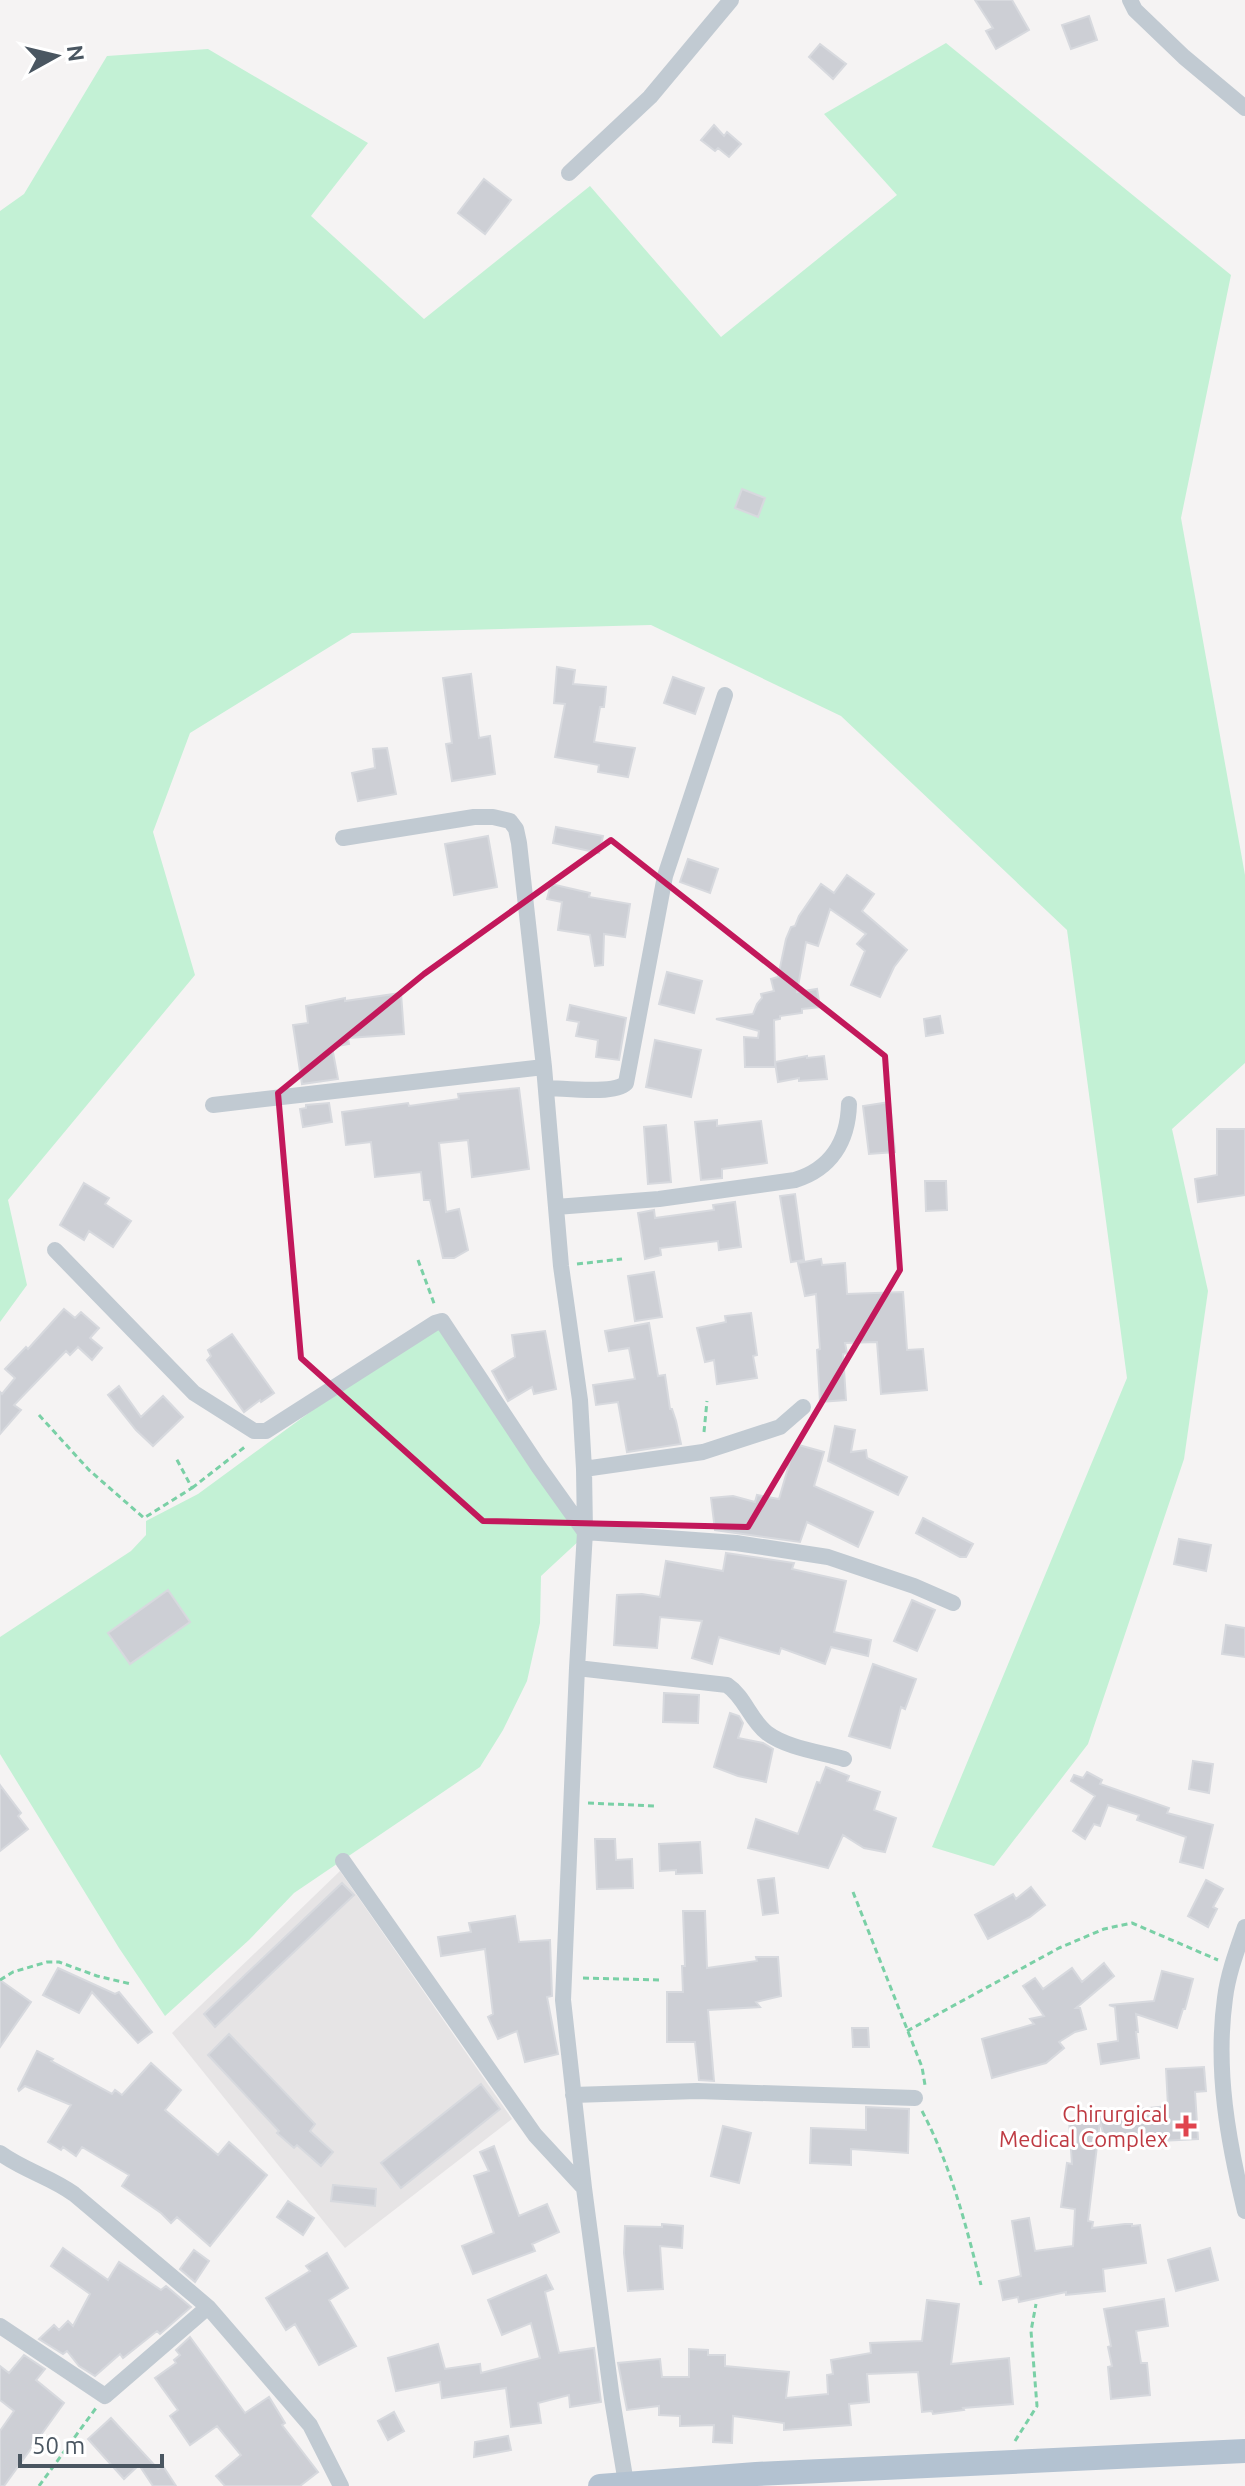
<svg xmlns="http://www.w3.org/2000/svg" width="1245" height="2486" font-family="Ubuntu,sans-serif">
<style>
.education{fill:#e6e4e5}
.green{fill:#c3f1d5}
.building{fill:#cdcfd5;stroke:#d7d9de;stroke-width:2}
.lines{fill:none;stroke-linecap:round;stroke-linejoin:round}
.path{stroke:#7ad0a6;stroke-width:3;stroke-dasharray:6 4;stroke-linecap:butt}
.street{stroke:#c1cad2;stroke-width:16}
.primary{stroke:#b3c2d1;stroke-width:24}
.marked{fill:none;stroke:#c2185b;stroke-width:6;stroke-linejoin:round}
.health-dot{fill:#e0444e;stroke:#fff;stroke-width:3}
.labels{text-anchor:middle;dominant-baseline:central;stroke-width:6;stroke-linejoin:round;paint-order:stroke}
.health-label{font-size:22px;fill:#be3a42;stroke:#fff;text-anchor:end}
</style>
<rect width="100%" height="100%" fill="#f5f3f3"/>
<path class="education" d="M340 1871 512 2119 345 2248 172 2033Z"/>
<path class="green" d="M946 43 1231 275 1181 518 1245 875V1063L1172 1129 1208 1291 1184 1459 1088 1744 994 1866 932 1847 1127 1378 1067 930 841 716 651 625 352 633 190 733 153 832 195 975 8 1200 27 1285 0 1322V211L24 194 107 56 208 49 368 143 311 216 424 319 590 186 721 337 897 195 824 114Z
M450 1320 582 1538 541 1576 540 1623 527 1681 503 1730 480 1767 294 1893 249 1940 165 2016 119 1948 0 1754V1637L131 1551 146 1535V1521L198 1494 358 1377Z"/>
<path class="building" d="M975 0H1012L1029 30 996 49 986 31 993 28Z
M1089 16 1097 40 1071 49 1062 25Z
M820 44 846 64 833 79 809 57Z
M714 125 724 136 727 132 741 144 729 157 718 148 715 151 701 140Z
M484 179 511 200 485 234 458 213Z
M742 489 765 498 758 517 735 508Z
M557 667 575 670 573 684 606 687 604 707H600L594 742 635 748 628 777 598 772 599 765 555 757 565 704 554 703Z
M471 674 479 738 490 736 495 774 452 781 446 744 452 743 443 678Z
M673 677 704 688 695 714 664 703Z
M387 748 396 794 358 801 352 773 375 768 373 749Z
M556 827 603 836 599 853 553 843Z
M488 836 497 887 454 895 445 844Z
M688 859 718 869 710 893 680 882Z
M847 875 874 894 862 911 907 950 894 967 880 997 851 985 865 951 857 944 866 934 830 909 818 946 806 942 797 992 817 989 820 1007 802 1009V1013L780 1016V1019L774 1020 775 1067H745L744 1037 758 1038 759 1031 716 1019 753 1014 757 1004 762 998 761 994 774 991 771 979 778 977 786 939 791 927 795 926 799 916 821 884 834 893Z
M551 884 590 893 589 897 630 904 625 937 604 934 603 965 595 966 590 935 558 930 562 902 547 899Z
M667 972 702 981 694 1013 659 1004Z
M401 993 404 1034 348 1038 349 1044 332 1047 338 1079 302 1084 293 1025 308 1023 306 1006 345 998V1001Z
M570 1005 626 1018 619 1060 596 1057 598 1040 576 1036 579 1022 567 1020Z
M940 1016 943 1033 926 1036 924 1019Z
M655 1040 701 1050 691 1097 646 1087Z
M807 1056V1058L824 1056 827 1079 799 1081V1078L778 1082 775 1062Z
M519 1088 529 1169 472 1177 468 1140 439 1143 446 1212 459 1209 468 1250 454 1258H443L430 1200H424L421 1172 375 1177 371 1142 346 1145 342 1112 408 1103 409 1106 459 1099 458 1094Z
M890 1102 895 1152 869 1154 863 1106Z
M329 1103 332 1122 303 1127 300 1109 306 1108V1105Z
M717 1120V1126L761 1121 767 1163 722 1169V1178L701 1180 695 1122Z
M666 1125 671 1182 648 1184 644 1127Z
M1217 1129H1245V1195L1198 1202 1195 1179 1217 1175Z
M925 1181H946L947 1210 926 1211Z
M84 1183 109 1198 105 1204 131 1221 113 1247 89 1231 84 1240 60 1225Z
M795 1194 804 1260 791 1262 780 1196Z
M735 1202 741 1247 719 1250 718 1241 660 1248 661 1255 645 1259 638 1213 654 1210 655 1218 714 1210 713 1205Z
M821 1259 822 1265 845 1263 847 1294 903 1292 907 1350 923 1349 927 1390 881 1394 877 1342 845 1343 847 1353 843 1354 846 1400 820 1402 817 1350 820 1349 816 1294 805 1296 798 1263Z
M654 1272 662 1317 635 1321 628 1276Z
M64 1309 75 1318 81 1312 99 1328 90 1338 102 1348 92 1360 78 1347 70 1355 66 1351 14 1405 21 1410 0 1434V1392L2 1394 15 1378 5 1369 26 1347 28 1349Z
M751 1313 757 1355 753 1356 757 1378 717 1384 714 1360 705 1362 697 1328 726 1322 725 1316Z
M649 1323 658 1376 665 1375 670 1409H672L676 1421 681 1444 627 1452 618 1402 596 1405 593 1385 635 1379 629 1348 609 1351 605 1331Z
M545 1331 556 1389 534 1394 532 1387 508 1401 492 1371 515 1357 512 1335Z
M232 1334 274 1393 261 1402 260 1400 244 1412 207 1360 211 1356 208 1350Z
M119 1386 141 1417 163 1396 183 1417 153 1446 136 1430 108 1395Z
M835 1426 855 1430 851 1452 866 1450 867 1458 907 1477 898 1495 828 1461Z
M795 1444 824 1452 814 1486 873 1512 858 1547 807 1522 800 1542 715 1530 711 1498 733 1496 755 1502 757 1495 779 1499Z
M923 1518 973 1544 966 1557H960L916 1533Z
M1179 1539 1211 1545 1206 1571 1174 1564Z
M726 1553 794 1563 792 1569 846 1581 834 1632 871 1640 868 1656 831 1647 825 1664 781 1648 779 1654 719 1637 712 1664 692 1658 702 1621 660 1617 657 1648 614 1645 617 1595 642 1594 660 1597 666 1561 723 1571Z
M168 1590 190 1622 130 1664 108 1633Z
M912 1600 935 1610 917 1651 894 1641Z
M1226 1625 1245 1628V1657L1222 1654Z
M873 1664 916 1679 905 1709 901 1707 890 1748 849 1736Z
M664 1693 699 1695 698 1723 663 1722Z
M730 1713 739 1716 743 1723 738 1738 763 1743 773 1749 766 1782 738 1776 714 1767Z
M1193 1761 1213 1764 1209 1793 1189 1789Z
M826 1767 849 1776 847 1781 880 1792 874 1810 896 1818 885 1852 864 1848 843 1835 828 1868 748 1848 756 1819 798 1834 817 1782 820 1783Z
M1087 1772 1102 1780 1100 1784 1169 1808 1167 1813 1213 1825 1203 1868 1180 1862 1186 1837 1137 1820 1139 1815 1108 1805 1100 1826 1094 1824 1085 1839 1073 1831 1095 1796 1071 1781 1074 1775 1083 1778Z
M0 1785 21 1813 18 1816 28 1829 0 1851Z
M595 1839H615L616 1860 632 1859 633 1888 597 1889Z
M700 1842 702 1873 676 1874V1870L660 1871 659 1844Z
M774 1878 778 1913 763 1915 758 1880Z
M1206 1880 1223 1889 1213 1907 1217 1909 1208 1927 1188 1916Z
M342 1883 354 1895 215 2027 204 2014Z
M1031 1887 1045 1905 1030 1917 988 1939 975 1915 1013 1894 1016 1899Z
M683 1911H705L707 1968 757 1961 756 1957H778L781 1996 756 2002 760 2007 708 2010 714 2081 699 2080 695 2042H667V1992H683L682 1966H685Z
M515 1916 519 1942 550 1940 552 1996 547 1997 558 2054 525 2062 517 2031 498 2039 488 2017 493 2014 485 1949 441 1956 438 1937 471 1932 469 1923Z
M1104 1963 1114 1976 1076 2008H1080L1086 2029 1075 2032 1059 2042 1064 2048 1046 2063 992 2078 982 2039 1034 2024 1030 2019 1044 2016 1023 1986 1035 1978 1043 1989 1072 1968 1082 1982Z
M58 1968 115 1994 119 1992 152 2032 138 2043 92 1992 79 2013 43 1995Z
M1162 1971 1193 1979 1185 2009H1183L1177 2028 1136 2014 1138 2032H1136L1139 2058 1101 2064 1098 2044 1118 2041 1115 2007 1109 2005 1154 2001Z
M0 1980 31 2002 0 2047Z
M852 2028H868L869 2047H853Z
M229 2034 315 2124 310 2131 333 2152 321 2166 297 2145 294 2148 277 2133 279 2131 208 2055Z
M37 2051 53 2059 51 2061 112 2094 115 2090 122 2095 151 2063 181 2090 165 2110 218 2155 229 2142 267 2175 210 2246 177 2217 171 2223 161 2213 122 2186 129 2175 82 2147 76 2156 63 2147 61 2150 48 2142 71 2105 25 2086 19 2091 18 2089Z
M1204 2067 1206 2091 1195 2092 1198 2139 1160 2141V2138L1106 2144 1100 2121 1088 2221 1093 2222 1092 2228 1125 2224H1132V2226L1140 2225 1146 2263 1103 2269 1105 2291 1066 2295V2292L1019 2302 1018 2297 1003 2300 999 2281 1021 2276 1012 2221 1029 2218 1035 2251 1073 2246 1075 2209 1061 2207 1067 2163 1072 2164 1069 2120 1111 2116V2112L1168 2106 1166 2069Z
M481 2084 500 2109 401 2188 381 2163Z
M866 2107 909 2109 908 2153 851 2149V2165L810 2163 811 2128 866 2130Z
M723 2126 751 2133 739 2183 711 2176Z
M494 2146 519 2216 547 2204 559 2232 532 2244 535 2251 473 2274 462 2246 494 2233 474 2176 489 2171 480 2152Z
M333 2185 376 2189 375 2206 331 2201Z
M288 2201 314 2218 303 2235 277 2217Z
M662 2224 683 2226 682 2248 660 2246 663 2289 628 2291 624 2253 625 2226 662 2227Z
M63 2248 108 2280 119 2262 161 2290 166 2286 191 2307 160 2334 157 2331 123 2358 120 2354 95 2376 79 2366 67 2351 63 2354 39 2339 54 2325 59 2330 68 2321 73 2326 90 2294 51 2266Z
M1210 2248 1218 2280 1176 2291 1168 2260Z
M194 2250 209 2261 195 2282 180 2269Z
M327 2253 348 2288 329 2300 356 2346 319 2365 295 2324 286 2330 266 2298 310 2271 306 2266Z
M546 2275 553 2289 545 2292 559 2353 594 2348 601 2402 570 2407 569 2395 538 2403 541 2423 511 2427 506 2388 442 2398 440 2382 396 2391 388 2358 438 2344 445 2369 480 2364 481 2373 540 2358 531 2323 502 2335 488 2300Z
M1164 2299 1168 2326 1136 2331 1141 2363H1147L1150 2395 1111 2399 1108 2367 1112 2366 1108 2347 1111 2346 1104 2309Z
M927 2300 959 2304 951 2364 1009 2358 1013 2404 963 2408 964 2410 933 2414 932 2411 922 2412 918 2372 867 2374 869 2402 849 2404 851 2425 784 2430V2423L733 2416 732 2443 713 2442 714 2425 680 2426V2416L659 2415V2406L627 2410 618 2363 660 2359 662 2377H689V2349L708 2350V2355H725V2366L789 2372 786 2398 828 2394 827 2375 833 2374 831 2360 871 2353 870 2343 922 2341Z
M190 2337 245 2413 269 2397 285 2423 282 2425 318 2472 300 2486H225L216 2476 241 2455 217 2426 190 2445 170 2416 178 2410 155 2378 176 2363 174 2360 180 2355 176 2350Z
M24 2355 45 2369 36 2380 64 2403 4 2486H0V2431L14 2411 0 2400V2366L9 2373Z
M394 2412 404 2431 388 2440 378 2421Z
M111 2418 158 2469 163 2466 176 2486H153L139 2465 124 2479 88 2439Z
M508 2436 511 2450 474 2457 475 2442Z"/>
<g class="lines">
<path class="path" d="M418 1260 435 1306
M577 1264 622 1259
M39 1415 89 1470 144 1518 192 1488 176 1458
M704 1432 707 1401
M192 1488 246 1446
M588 1803 655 1806
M853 1892 922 2067 925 2085
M583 1978 662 1980
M0 1980 13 1972 47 1962H59L97 1976 131 1984
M907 2031 1059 1948 1104 1929 1132 1923 1218 1960
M922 2111C951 2166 966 2225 981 2285
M1015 2441 1037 2406 1031 2331 1036 2304
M39 2486 96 2408"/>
<path class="street" d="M1130 0 1135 10 1184 57 1245 108
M569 173 650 97 731 0
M343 838 474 817H493L510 821 516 829 519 843 544 1067 561 1266 580 1400 584 1469 585 1532 577 1668 563 2000 584 2188 612 2399 626 2483
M546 1088C564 1088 614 1095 626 1083L665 876 725 695
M213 1105 544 1067
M556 1207 659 1199 795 1180C831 1169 848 1141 849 1104
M55 1250 194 1393 254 1431H266L435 1323 442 1321 538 1466 585 1532 736 1543 828 1557 914 1586 953 1603
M584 1469 703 1452 780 1427 803 1407
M577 1668 727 1685C745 1697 750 1720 767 1733 787 1748 820 1752 844 1759
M343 1861 535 2135 584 2188
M1245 1927C1237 1950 1228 1974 1225 1998 1215 2070 1228 2141 1245 2211
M573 2095 697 2091 915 2098
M0 2153C25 2171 51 2177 74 2194L208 2307 310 2425 341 2486
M0 2326 105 2396 208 2307"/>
<path class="primary" d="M600 2486 756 2474 1245 2451"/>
</g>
<path class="marked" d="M611 840 885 1056 900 1270 748 1527 483 1521 301 1358 278 1093 424 974Z"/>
<path class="health-dot" d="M1182 2114h8v8h8v8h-8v8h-8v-8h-8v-8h8z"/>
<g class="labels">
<g class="health-label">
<text x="1168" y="2113">Chirurgical<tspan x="1168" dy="25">Medical Complex</tspan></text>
</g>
</g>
<g transform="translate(56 56) rotate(82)" stroke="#ffffff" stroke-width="6" paint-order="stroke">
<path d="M0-6L14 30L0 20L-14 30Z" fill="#4a5661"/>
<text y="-12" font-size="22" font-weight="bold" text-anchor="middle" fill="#4a5661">N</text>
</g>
<path d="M20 2454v12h142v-12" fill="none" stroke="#4a5661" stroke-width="4"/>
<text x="32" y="2454" font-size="24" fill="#4a5661" stroke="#ffffff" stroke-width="6" paint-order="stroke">50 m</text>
</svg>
